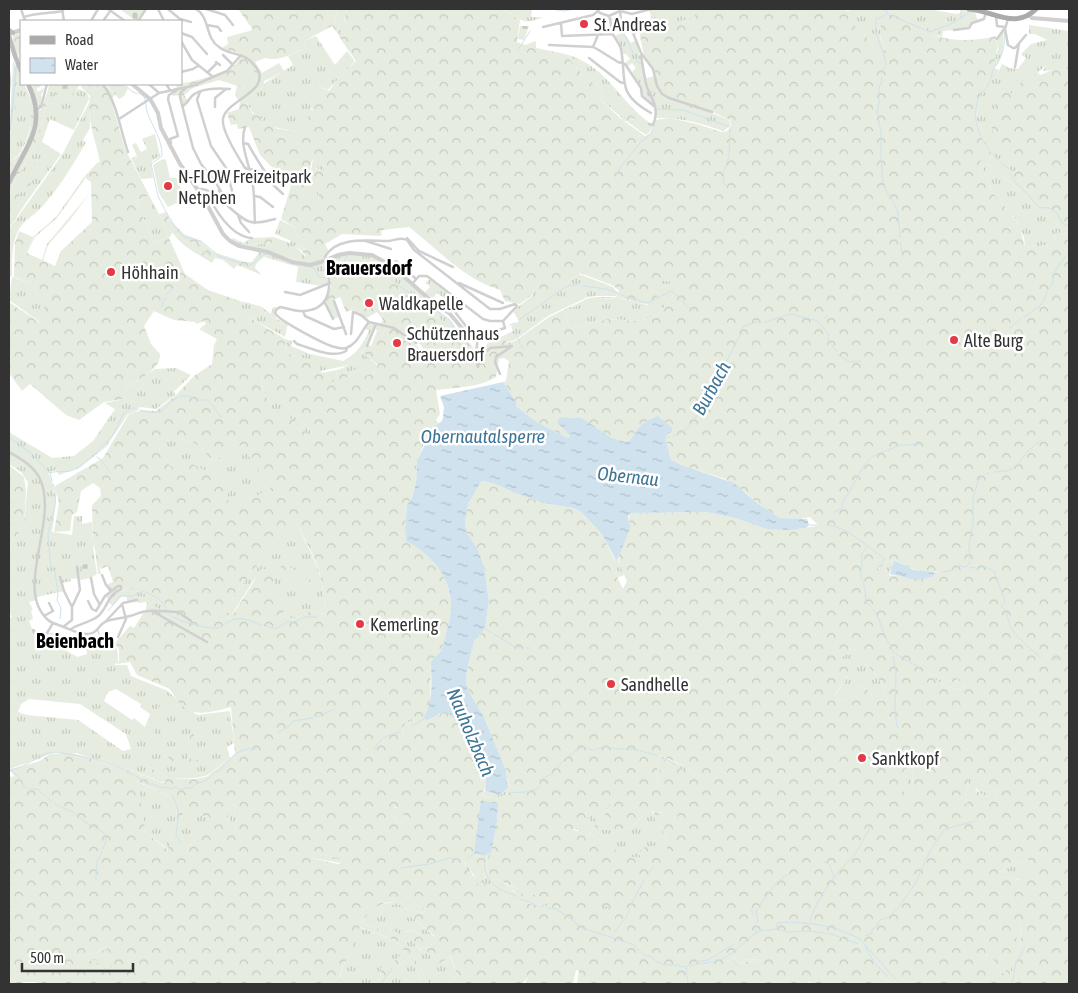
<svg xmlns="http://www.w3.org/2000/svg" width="1078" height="993" font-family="'Asap Condensed',sans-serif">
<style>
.grass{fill:url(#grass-tufts);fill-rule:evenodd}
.forest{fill:url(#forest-crowns);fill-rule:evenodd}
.cemetery{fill:url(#cemetery-stones)}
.green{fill:#e6ecdf}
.water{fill:url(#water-ripples)}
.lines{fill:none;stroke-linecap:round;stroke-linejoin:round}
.stream{stroke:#cfe2ee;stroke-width:1}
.minor{stroke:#d0d0d0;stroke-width:2.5}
.tertiary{stroke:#d0d0d0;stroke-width:4}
.secondary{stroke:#bdbdbd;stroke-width:4.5}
.primary{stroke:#ababab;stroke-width:5}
.poi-dot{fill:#e63946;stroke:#fff;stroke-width:2}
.labels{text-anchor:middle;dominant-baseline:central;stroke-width:5;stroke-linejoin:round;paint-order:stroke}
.poi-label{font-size:18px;fill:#333;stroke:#fff;text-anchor:start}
.water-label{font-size:19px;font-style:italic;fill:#3f7597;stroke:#fff}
.quarter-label{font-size:20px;font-weight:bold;fill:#000;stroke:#fff}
</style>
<defs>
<pattern id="grass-tufts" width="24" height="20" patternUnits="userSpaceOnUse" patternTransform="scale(1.25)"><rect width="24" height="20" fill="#e6ecdf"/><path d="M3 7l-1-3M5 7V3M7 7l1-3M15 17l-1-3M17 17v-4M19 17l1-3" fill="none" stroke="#c6cbc0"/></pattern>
<pattern id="forest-crowns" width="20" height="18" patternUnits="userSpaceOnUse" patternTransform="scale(1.25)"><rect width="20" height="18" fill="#e6ecdf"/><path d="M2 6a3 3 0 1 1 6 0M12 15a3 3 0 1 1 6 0" fill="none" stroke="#c6cbc0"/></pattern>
<pattern id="cemetery-stones" width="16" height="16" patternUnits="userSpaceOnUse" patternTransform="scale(1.25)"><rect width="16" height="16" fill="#e6ecdf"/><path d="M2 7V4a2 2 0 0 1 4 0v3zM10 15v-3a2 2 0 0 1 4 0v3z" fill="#c6cbc0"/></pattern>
<pattern id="water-ripples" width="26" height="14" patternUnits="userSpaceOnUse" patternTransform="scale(1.25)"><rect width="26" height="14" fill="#cfe2ee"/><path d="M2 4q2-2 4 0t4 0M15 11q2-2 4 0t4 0" fill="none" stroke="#b2c2cd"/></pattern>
</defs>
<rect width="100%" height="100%" fill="#fff"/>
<path class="grass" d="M337 9H347L344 22H346V34L340 38 338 34 339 20 334 25Z
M502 9H532L531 17H543C522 26 520 19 502 9Z
M641 9H694L696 17 660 27H654L649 9 642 12Z
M834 9 850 11 847 9H928L956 14 960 13 961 9 974 10 978 21 963 29 943 31 942 37 934 35 945 27 933 30 888 14 880 37 885 50 878 54 864 33 833 11Z
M1029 25 1069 31V69L1043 71 1046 66 1031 77H1026L1012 94 1002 91 999 154 1009 147 1018 168 1014 173C993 159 973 137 977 109 980 93 992 67 998 50L997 40 1003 31C1004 44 1004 58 994 68L999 70 993 84 994 87 993 84 1002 64 1010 68 1018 69 1026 58 1021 54 1031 44 1047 40 1035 34H1029Z
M622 32 627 37 631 43 636 40 647 87 655 106 643 95 642 88 632 72 636 68 632 63 628 66 625 63 630 59 626 54H622L619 41 615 36Z
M316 36 335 65 347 51 354 60V62L328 90 315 85 310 109 313 110 299 132 273 127 272 124C257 121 252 112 245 100L265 86V83L293 65 288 56 304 49 306 40Z
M565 54C609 66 619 103 653 125L650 132 646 135 625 120 636 119 622 118 599 98 603 91 583 75Z
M279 63 284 71 267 80 262 73Z
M655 76 683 102 704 114 707 111 729 120 730 126 723 131C702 123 679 117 656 118L655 102 648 87 646 78Z
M18 79H21V84H24C25 87 28 91 29 94 35 112 29 150 12 160L11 159 9 140 15 113V93Z
M30 84H41L40 87 37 88V92L45 88 41 95 42 98 40 107 38 108Z
M106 85H124L128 88 124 96 119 99Z
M77 89C83 90 88 92 89 99L74 130 50 119 42 142 61 154 25 204 17 199 34 163 9 206V192L37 142 50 91 69 101Z
M89 103 90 128 83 140 86 142C73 165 58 190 40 209 32 217 23 221 18 231 11 245 12 262 12 277L31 283 49 297 40 322 9 300 12 277 9 275 10 228 62 155Z
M155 134 160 156 152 161 151 165 153 178 141 179 131 158 137 156 132 145 136 143 141 152 147 149 142 139Z
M313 159 324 165 325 163 324 171 316 168C312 174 309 182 312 189L319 191 318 198 321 205 316 207 306 202Z
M982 160 1008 180 1059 227 1052 245 1025 247 1024 237 1015 219 993 193 980 163Z
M84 177 85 179 57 218 34 238 27 253 33 237 56 217Z
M89 194 70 220 48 245 43 261 42 260 47 244Z
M149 195 159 214 168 236 154 245 137 201Z
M280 220 296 228 294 233 309 244 307 250 296 244 295 246 306 257 302 261 289 257 288 259 242 246 271 243 273 237 290 243 291 241 275 234Z
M175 227 185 242 198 243 206 251 199 255C188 249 179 242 172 232Z
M268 253 291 262H324L328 271 329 283 322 286 296 282 298 267 264 257Z
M344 254H366L378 259 392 267 433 302 432 304 442 311 441 314 451 321 446 323 425 309 426 304 400 287 385 270 365 267 335 276 326 261Z
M579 274 613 287 618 293 616 296H597L588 297 548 316 515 340 507 342 503 336 513 331 511 326 519 321 513 311 533 295 534 287 538 286 541 292 565 284Z
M429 279 454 298 450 302 437 293 432 299 424 293 430 287 426 283Z
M662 280 679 283 673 295 658 315 640 321 608 319 570 329 564 311 594 299 619 298 647 305 657 296Z
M243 302 249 303V304L259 309 287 327 285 337 236 310Z
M371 323 375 324 367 346 357 357 362 352 378 366 375 371 346 387H341L346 378 359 371 345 373 343 368 351 363 345 366 320 371 310 360 286 353 285 339 292 341 291 346 310 354 343 361C357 354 362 345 369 331L365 328 368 324Z
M461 330 472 347 469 360 456 365 452 352 454 348 458 331Z
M176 368 191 375 177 389 174 391 175 395 156 409 140 407 137 411 128 414 106 447 79 468 59 475 56 470 48 473C59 493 55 511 52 532L72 535 74 516H82V524L92 522C92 540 94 557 97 574L91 578 80 580 79 578 71 579V581L62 583 64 591 37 597V600L29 602 33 610H31L33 619 29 621 32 629 38 633H51L56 634 54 641 57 643 59 634 62 638 67 636 69 637 64 649 77 657 87 654 86 648 88 646 87 643 99 636 97 631 99 628V633L102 636 106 632 109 636 108 638C118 645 118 651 118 662L114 665H127L131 676 168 691 184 707 198 715 230 711 234 743 227 747 230 758 208 775 196 778 170 779 146 765 145 767 166 782H163L135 772 76 753 67 755 56 752 49 754 39 759 9 769V617L12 618 9 611V548L24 523 28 482 21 472 9 464V432L52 458 74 456 93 441 115 409 105 403 125 399 127 387 155 369ZM116 689 141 704 140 707 150 714 145 727 134 718 132 720 104 701 108 692ZM29 699 80 704 126 734 131 749 123 751 78 720 27 715 18 712 21 704Z
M337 370 335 384 322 373Z
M261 374 268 386 316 437 312 455 305 450 290 419 282 411 275 414C269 402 260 388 261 374Z
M173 438C194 440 200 444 212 462L241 444 272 488 229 510 171 468 159 448Z
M296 518C301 537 313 553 319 572 323 585 324 600 327 614L308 612 294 619 283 616 273 600 266 569H261L232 614 223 612 253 569 257 566Z
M614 558 616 560 618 559 624 575 617 578 614 566Z
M894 560 889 575H884L878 567 882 566 885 562Z
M130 588 164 601 167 614 147 602 138 603 136 600 128 602 126 597 122 596 113 606 109 603 108 599 118 592Z
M854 649 879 679 888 700 875 701 867 689 856 686 845 702 835 696 849 675 842 657Z
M930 673 955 683 957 678 965 687 963 690 947 687 929 676Z
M412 719 419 729 416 733 403 734 402 728 408 720Z
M917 753 920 754 913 768 912 792 909 798H906L904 791 907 781 905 776 902 774 905 769 906 761Z
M657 755C671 759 683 766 696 773L695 777 670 764 664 758 661 790V791H658Z
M969 780 997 790 996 798 981 794 976 788 967 805H965Z
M136 781 170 797 177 809 175 824 179 825 184 810 215 819 194 841 187 850H176V837L169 850 146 833Z
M508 783 512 788H518V791H511L497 800 481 795 485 791 500 795 508 788Z
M615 795 617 797 612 802 602 819 589 831 590 837 586 833 572 828 591 822 585 815 586 811 599 818Z
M233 804 235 808 234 810 237 822 235 831C233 824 228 819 227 811Z
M394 807 406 815 405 820 398 824 396 823Z
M652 811 655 816V821L657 812 682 816V817L660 823 667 842 668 854 643 848 639 851 641 858C629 860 599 842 591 833L593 829C603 828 616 832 626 829 636 827 641 814 652 811Z
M312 853 340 858 341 863 311 858Z
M491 853 487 871C503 887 527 892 549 899L550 907 526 903 514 895 515 891 493 883 489 887 483 881 479 886 470 877 464 861 468 864 473 876 475 877 479 872H483L485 878 488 876 486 871 487 856 485 855Z
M1025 860H1030L1034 865 1026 877 1027 881 998 876 999 872Z
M403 901 426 909 423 913 403 907H391L413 918 435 937 426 943 414 930 405 932 421 951 425 948 449 955 458 976 446 984H429L405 941 384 931 361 923C375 905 381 903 403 901Z
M598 902 617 911 614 920 612 921 595 910Z
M1019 920H1021L1020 950 1011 979 987 963 986 950 1000 967 1010 975Z
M359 927 397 941 405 952 387 967 382 966 380 977 377 984H341L339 978Z
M112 945 111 947 92 955 119 967 112 968 87 960 85 958 91 953Z
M409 957 424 984H385L391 974Z
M736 957 737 959 765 960 744 962 739 965 730 961Z
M9 963 19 971 14 980 9 979Z
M882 965 884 966 899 984H894L879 976Z"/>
<path class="forest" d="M238 9H337L334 24 339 20 338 34 332 26 306 40 304 49C292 54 278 62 265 58L255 62 267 80 264 81 265 86 245 100 253 114 260 116 264 122 272 124 282 120V123L274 128 299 132 313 109 310 108 315 85 329 91 342 74 356 61 340 38 346 34V22L344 23 347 9H502L520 20 517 42 525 45 536 41V48L565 54 583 75 603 91 599 98 621 119 630 115 637 118 624 121 645 136 651 133 656 120 670 118 697 124 722 132 727 131 731 127 730 120 708 110 704 114 682 104 683 102 666 98 659 89 654 69 644 56 639 31 695 17 694 9H834L833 11 850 15 848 21 864 33 878 54 885 50C879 34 877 29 888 13L933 30 947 26 934 35C951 42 978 41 996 36 996 41 998 45 997 50 994 71 980 89 977 110 973 137 993 159 1014 173L1018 168 1009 148 999 154 990 122 1002 91 1012 94 1026 76 1031 77 1038 72 1040 75 1053 70 1069 69V984H899L882 965 879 976 894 984H815L808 982V984H577L579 971 576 970 573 984H525L528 977 522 984H446L458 976 450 956 437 965 425 948 422 951 404 933 414 930 426 943 435 936 413 918 389 907H403L423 913 426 909C397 899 381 896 361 923L384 931 387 927 405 937V941L429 984H424L409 957 391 974 385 984H377L380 977 382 966 387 967 405 952 397 941 360 927 339 977 341 984H38L36 982H23V984H9V979L14 980 19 971 9 963V776L13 777 14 775 9 770 40 761 50 754H75L134 772 164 783 166 782 145 767 146 765 170 779H196L208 776 235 754 231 707C211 712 191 720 176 699 173 695 174 693 170 689L137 675 130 662 116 664 119 661V650L115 643 130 626 134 628 146 609 147 602 167 613 164 601 130 588 118 592 108 599 105 596 109 591 106 585 113 582 108 566 101 569 99 564 101 574H98L95 549 93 545 92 505 101 496 100 488 93 483 81 491 77 512 72 515 70 531 54 532 59 503 55 486 103 458 129 414 143 410 156 411 176 395 194 376 212 364 214 345 217 339 199 329 206 324 204 321 197 324 195 322 174 320 154 311 144 326 151 344 160 354C161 370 138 379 127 387L125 399 104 402 79 420 66 415 30 384 22 391 9 373V302L39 322 48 297 34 292 31 283 14 277 15 243 19 231 33 237 27 253 55 266 61 251 92 222 91 182 84 177 97 163 100 162C96 140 86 119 90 96L81 87 82 84H104L115 95 111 100 125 149 149 195 137 201 154 245 168 236 159 214 167 212 169 219 184 234 199 240 213 252 245 262H252L260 251 268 253 256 264 255 268 262 275 237 265 234 269 223 260 215 258 212 263 199 255 206 251 198 243 185 242 175 228 169 238 185 274 208 290 243 302 237 310 285 339 286 353 310 360 320 364V371L335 383 337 370 343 368 345 373 358 368 359 371 346 378 341 387H345L375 371 378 365 362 352 368 345 371 346 377 331 375 327 376 324 379 325 383 320 377 312 367 318 352 310 346 312 340 297 333 300 340 316 334 319 324 302 331 287 329 267 331 266 335 276 365 267 385 270 400 287 426 304 425 309 446 323 451 321 459 332 462 344 452 352 456 365 460 360 464 363 469 360 472 347 475 351V360L482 355 489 340 503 336 507 343 515 341 549 317 589 298 597 297H616L619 291 614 286 580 273 565 284 541 293 538 286 534 287 533 294 520 304 505 301 500 290C463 279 438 249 409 227L382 230 381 236 342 234 325 244 328 250 323 260 310 264 288 259 289 257 302 261 306 256 301 250 294 246 296 244 306 250 309 244 294 233 296 228 281 219 291 186 260 155 249 127 238 129 237 124 231 125 227 113 239 109 240 103 235 95 237 86 219 80 193 88 184 95 188 101 183 105 180 95 173 96 170 91 176 90 177 84C190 83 226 73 235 65 238 62 240 57 242 54L222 48 228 44 227 37 253 30ZM313 159 324 166 325 163 324 171 313 168 311 189 319 192 318 200 320 204H318L316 207 307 201 311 163ZM982 160 1008 180 1059 227 1052 245 1025 247 1020 228 1010 213 993 193 980 163ZM663 280 678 284 670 291 673 295 658 315 640 321 608 319 570 329 564 311C583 304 598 296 619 298 636 300 640 308 658 301L657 296ZM403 332 421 345 430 360 423 358 418 347 402 334ZM504 358 509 361 506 381 503 382 517 403 516 406 535 421 568 438 570 436 558 419 561 417 582 418 612 438 626 442 630 440 640 426 669 433 665 437 671 460 680 465 725 479 745 492 758 504 780 518 799 519 810 517 817 524 816 526 797 529H766L735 518 706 512 630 513C628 517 630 520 629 525 623 554 611 550 627 581L623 589 616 575 614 558 601 533 581 512 573 508 543 503 512 492 500 486 485 481 481 482 468 504 465 523 467 533 477 548 484 566 489 601 485 629 474 641 466 675V683L469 692 483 715 506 770 508 783 512 788H518V791H511L497 800 481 795C485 790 487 783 486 777 486 764 458 713 445 712 442 712 441 713 439 715L430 708 431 661 441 651 443 646C446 632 451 618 451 604 451 577 429 552 406 540L405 530 407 504 412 498 416 483 417 460 425 442 434 427 439 424 436 420 440 414 436 390C453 388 482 387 496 377L499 359ZM261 375 268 386 316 437 312 454 305 450 310 437 292 418 290 419 282 410 275 413C269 402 260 388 261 375ZM173 438C194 440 200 444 212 462L241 445 271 488 229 510 227 481 192 464 171 468 159 448ZM296 519C302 538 315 554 320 574 323 587 324 601 327 614L308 612 294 619 283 616 284 603 273 600 275 576 266 569H260L253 583 233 614 223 612 253 569 257 566ZM895 560C909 568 920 574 937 572V573L934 574 933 577C915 581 901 575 884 575L883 569H878V567L883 566 885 562ZM854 649 879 679 888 700 875 701 867 689 856 686 846 697 844 702 835 695 849 675 850 670 842 657ZM930 673 955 683 957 678 965 687 962 690 947 687 929 676ZM412 719 413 728 419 730 416 733 410 732 403 734 402 728 408 720ZM917 753 920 754 913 768 912 792 909 798H906L904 791 908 789 909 785 905 776 902 774 905 769 910 766 911 763 907 761 915 758ZM657 755C671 758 683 766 696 773L695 776 670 764 661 757 659 764 661 790 658 791ZM969 780 997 790 996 797 981 794 971 786 967 805H965ZM137 781 170 797 177 810 175 824 179 825 184 810 214 819 194 841 187 850H177L176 837 171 838 168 850 146 833ZM615 796 617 797 612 802 602 819 589 831 590 837 584 830 577 831 572 829 583 827 591 822 585 815 586 811 595 819 599 818ZM233 804 235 808 234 810 237 822 235 831 234 826 228 817V811ZM498 804 497 822 488 864 487 871 491 875 489 879 491 882 496 879 518 889 519 891 523 892 520 896 529 901 532 899V894L549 899 548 908 526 903 515 895V892L499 883H493L489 886 482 880 479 885 470 877 464 861 468 864 475 877 479 872H483L485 878 488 876 486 871 487 855 480 854ZM394 807H396L400 814 406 815 405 820 398 824 396 823ZM652 811 654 812 655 821 657 822 659 817 658 812 682 817H674L661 820 660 823 667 842V854C659 846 649 843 639 851L641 857C629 860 599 842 591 833L593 829C603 828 616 832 626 829 636 827 641 814 652 811ZM312 853 340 858 341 863 338 864 311 858ZM1025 860H1030L1034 865 1025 877 1026 881 998 876 999 872ZM598 903 617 911 614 920 612 921 604 914 596 910H597ZM1020 920 1021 921 1020 950 1011 978 987 963 986 951 1000 967 1010 975ZM112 945 111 947 92 955 88 958 112 965V967L87 960 86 958 91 953ZM736 957 737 959 763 960 744 962 739 965 730 961Z
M18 33C23 43 21 49 17 59L13 43V36Z
M13 61 21 74V80L18 79 17 82 15 113 9 140Z
M48 90 50 91 37 142 9 192V140L11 159 13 160C32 147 32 115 30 95H31L35 111 41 110Z
M33 163 39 168 30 185 23 189 18 198 25 204 9 229V203Z
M273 237 272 243 242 246 229 240 233 238 243 243 252 238Z
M249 303 262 307 271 314 273 307H277L274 314 277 319 288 324 287 327 259 309 248 304Z
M9 465 24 477 26 492 24 523 9 548Z
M284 564 292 568 310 582 320 585V588L304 585 291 573H288L280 567Z
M170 694V696L149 723C157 738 168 758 186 762L188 759 191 726 195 717 196 719 191 759 192 761 198 760V763C170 777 162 742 146 728L150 718Z"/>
<path class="cemetery" d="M120 9H145L136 21Z
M520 26H529L524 40 518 39Z
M49 84H80L69 101 48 90Z
M88 564 90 577 84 579 81 565Z"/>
<path class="green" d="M251 68 256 74V80L252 87 249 85 242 89 238 83 244 79 243 76Z
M163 159 166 160 170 178H176L186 199 168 207 159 193 153 165Z"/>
<path class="water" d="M21 50 17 66 12 121 9 138 15 67Z
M503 382 517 403 516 406 535 421 568 438 570 436 558 423V419L561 417 582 418 612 438 626 442 630 440 640 426 647 421 658 416 672 428V431L665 437 671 460 681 465 734 483 758 504 780 518 807 519 809 525 806 528 789 530 766 529 735 518 706 512 630 513 628 516 630 528 618 559 616 560 601 533 581 512 573 508 543 503 512 492 500 486 485 481 481 482 468 504 465 523 467 533 477 548 484 566 489 601 485 629 474 641 466 675V683L469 692 483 715 506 770 508 788 500 795 485 791C486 783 487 775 484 768 480 754 458 713 443 712L427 720 424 717C434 700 431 680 431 661L441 651 443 646C446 632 451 618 451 604 451 577 429 552 406 541L405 530 407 504 412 498 416 483 417 460 434 427 442 421 443 417 444 407 440 396Z
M894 560 914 570 938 573 934 574 933 577 917 580 890 574Z
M481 800 498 804 497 822 491 853 485 855 474 853Z"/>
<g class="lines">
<path class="stream" d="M551 9 564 11 574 9
M886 9 887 14 930 32 951 24 970 12
M611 19 619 21
M877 19 885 15
M961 19V10
M876 20C873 38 885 48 886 65
M622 27V31
M624 33 636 60 641 64
M518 50 530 31
M883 73 884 68
M104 84 117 86 124 84C127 87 130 90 133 92 137 94 141 93 144 97 146 101 146 107 147 112 153 128 162 138 162 156L151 164 158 196 166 212 176 228 184 237 201 241 219 256 248 266 254 263 262 255 269 254
M651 92 656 105
M656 109 683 110 730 127
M641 142 651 134 655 121
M881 155V132L877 112 879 103V87L882 82V77
M994 156C979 138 968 115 982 92 984 90 986 89 987 87 991 81 991 74 994 68 1002 58 1006 45 1004 32
M881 157C882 165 882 174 883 181 885 193 895 201 898 213 899 221 899 229 900 237
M995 157 1010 170
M724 171 729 156 730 128
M724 173 723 182 726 186
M1010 173C1017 189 1027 190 1034 203H1036L1040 208C1051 206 1058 211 1061 222L1069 227
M616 175 622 165 640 143
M900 242 902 253
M301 265 314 268 319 277 329 278 349 270 369 267 384 270 399 286 449 319 457 332 460 349
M333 276 334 272 342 268 343 263 348 254
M583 286 606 289 618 293
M620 294 626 297 648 303 671 291 680 298
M166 295 174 287
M682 300 687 307 694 310
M431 302 440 308
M162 306 163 302 166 298
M1024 317 1040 306 1044 300 1047 292 1053 282V275L1060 263 1069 253
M824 318 828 316
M519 320 564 288 571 285H577
M765 322 791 314 818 321 828 334V339C832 343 833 348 837 352
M510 325 515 323
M1009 328 1021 319
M742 330 744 326 760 321
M514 331 518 338
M519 340 520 344
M521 345 523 349
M838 355 850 362 861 361
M180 396H189L198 400H208L221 417
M165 408 170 402 177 398
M140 410C149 413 156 414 164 409
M114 433C120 423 123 407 135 408
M673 436C700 432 726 355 742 333
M9 437 33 455 46 469
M663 438 670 437
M1036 444 1042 440
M907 445 921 444
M886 451 900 445H905
M97 457 101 460
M102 462 111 473
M1017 465 1027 452 1034 446
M47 470 50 473 52 481
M994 472 1007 471 1015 467
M50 473C58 470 66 473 73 470 83 467 107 443 113 434
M860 473C865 462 871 455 884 452
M986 474 988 473
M53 484 56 492 55 506 48 534 50 559 51 567 55 572 58 594 57 600 61 608 60 619
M834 512 842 508V504L859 475
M807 525H816
M828 525C850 528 865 546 884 558L881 566
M867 547 861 555C864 562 860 569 861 576 861 579 864 582 864 585 865 590 866 595 866 601L871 607
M969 568 973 567 978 569 983 566 994 571 1005 601 1002 605
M942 572 950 571 958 566 966 567 970 562 969 544 973 523V498L978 481 983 476
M1001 606C1008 611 1007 618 1010 625 1015 637 1031 649 1041 658
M873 609C879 617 882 628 886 638 888 643 892 648 894 653
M108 611 120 596H133L143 591C152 595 165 600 167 611
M168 614C174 620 209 630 217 628 222 627 226 623 230 621 240 615 251 621 260 625
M267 626 276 629 287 622H294L305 617H317
M484 628 492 633
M494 634 515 647H521
M527 648H530
M896 654 920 668
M893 656 896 671 895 709
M1051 659H1059
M895 711 897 727
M316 717 335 709
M412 726 426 718
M278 732 287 728 293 721 313 718
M374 749C383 735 385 737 400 732
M594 750 607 746C616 752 629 746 639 751
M641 751 658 756
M661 757 675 765
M32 761C47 751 52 752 69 754 81 756 92 758 104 762
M105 762 124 769 133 775
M11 769 20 779 24 787 27 788
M9 770 21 767 30 762
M135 776 149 784H154L160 788 165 787 172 789 175 787 183 790 184 788H191L197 783C205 782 209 779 214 772L219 771C229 760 240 745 256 749
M540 780 553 773 564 760 579 748 585 747 592 750
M29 789H37L51 801
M511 792C520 793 532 793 540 787
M172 796C181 810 178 818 176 835L181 843
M55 804C60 807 67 809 73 812 77 815 81 819 85 822 96 829 114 832 102 850
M862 842 870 828
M485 854C485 859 485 862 485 867 486 885 502 890 516 896
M468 858 475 853
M823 861 829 864 834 877
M401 868 430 864 449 858 459 859
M96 875 97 862 102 852
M647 875 654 866
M96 877V879
M520 899 539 906 556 909 567 916
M631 905 644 880
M759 906 776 883 788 874
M751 909 754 915
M568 917 582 928 632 944 646 956H650L657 962 665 965H678L681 967 693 965
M626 918 630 908
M810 921C814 904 832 878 844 866 851 859 857 853 861 844
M621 923 625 919
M756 923 758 921 756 910 758 908
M756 925V932
M777 929 788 932 808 931 831 934 858 944
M615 932 620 925
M865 936 872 933V929L875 928 880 920 890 916 898 908 915 884 930 851 943 831 949 828 975 821
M865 946 874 962 888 977
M732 961 740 967
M694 962 708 960 734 944
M695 965C705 962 717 963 726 957 738 950 747 937 760 931 765 929 771 931 776 929L777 923 792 922 814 924 834 928 859 938 897 981
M686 968 687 974
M687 976 688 984
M381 984 392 968
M1012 984 1016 963 1024 948"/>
<path class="minor" d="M21 9 25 21
M62 9 64 21
M108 9 125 21
M158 9 164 21
M168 9 180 19 191 22
M196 9C210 17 205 38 219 47 230 56 244 51 255 66 275 91 225 100 223 119 221 130 238 157 245 168L250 170
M206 9 225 15 233 25
M597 9 600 13 609 16
M620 9 621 22 633 33 641 53 653 69 657 86 662 94 669 98 712 112
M620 11 632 14 651 9
M609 16C611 21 611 27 612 32 614 38 619 42 621 49 627 82 616 93 651 113
M609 16 620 11
M996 16 997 26 1005 27
M24 17C39 12 48 14 63 11
M1008 19 1005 29 1008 45 1013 48H1015L1026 35
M91 21 98 9
M103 21 111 10
M138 21 146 9
M561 23 562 36 613 34
M207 25 218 27 221 31
M611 25 621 22
M543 27 593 15 598 11
M954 30 969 28 972 23 984 19 986 12
M181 33 192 37 207 54
M633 33 651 27
M997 39 1004 29
M181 41 192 60 213 77
M549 45 593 47 597 49 618 62 625 64 641 88 642 96 655 107
M593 47 598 35
M9 49V57
M223 55 233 65
M641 56C643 66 644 77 647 87 652 100 660 109 653 125L649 124
M589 58 620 82 623 83
M216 62 220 65
M1015 67 1019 43
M9 72 10 80 9 92
M181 72 193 69 198 66
M208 72 217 63
M102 84C116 98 121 133 128 152
M149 84 159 93
M166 84 170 90
M187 87 181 92 180 97 193 148 201 164 215 181 226 200 231 202 234 198 226 168 211 146 197 100 200 92
M182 106C188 104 188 99 193 95 202 88 219 88 230 89
M215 107V98L226 89
M36 110 41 107 47 84
M119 119 159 93 192 86 227 71 241 55
M245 127C239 144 249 163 252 180 255 194 254 208 255 223
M171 143 170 139 178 136 168 99 169 95 176 91 175 89
M243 143 248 144C255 156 260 165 268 176L267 180
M250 169 257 170 283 194
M197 190C212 183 235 219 251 222 259 224 267 221 275 219
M219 190 221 201
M207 191C213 208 231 237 252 238
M254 196 260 197 273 207
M238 215 241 223 249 232
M407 238 419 251 453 267
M366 241 391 249
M392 266 396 261 416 279
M459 283 503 303
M412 284 419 276H427L483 319 490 321H503
M285 292 300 295 330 283
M324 301 333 319
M334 301 346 334
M303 311 305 316 334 329 344 327
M455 312 472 334
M369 322C361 331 358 344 346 348 342 349 338 348 335 347 325 345 278 320 275 313L276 310 280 307C288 308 296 312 304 311 335 309 331 279 325 257 336 236 368 241 388 241 395 241 400 236 407 240L414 250 490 309H500L515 304 517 306
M369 322 394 328 416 343
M478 333C479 345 472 356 478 367L480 357 490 348 512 346 496 357 495 362 500 374
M351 334 353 312 361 315 369 322
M467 334 471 335 485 330 492 332 505 328 503 321 517 306
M478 335 491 332
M470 337 473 338 478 334
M294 341 297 344C311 348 333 359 346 351L347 348
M367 346 376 324
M9 452C21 459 34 466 40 479 59 521 14 588 47 619 52 624 59 625 64 627 71 630 78 634 86 634 98 635 98 624 107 621 114 619 122 618 130 616 136 615 141 611 148 611 158 610 167 612 178 612L191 621
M102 575 106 585 111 590
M60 577 64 591 72 607
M91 578 94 594 100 605
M88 601 92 609 96 611 105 596 118 586H121
M152 611 207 642
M44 616 53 611 49 603
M106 621 123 603 137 600
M63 627 72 620V607L80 590 77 567
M71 629C79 624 88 623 97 617 107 610 107 595 121 589V586
M33 630 38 634 47 633 53 623
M118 637 126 619 122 604"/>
<path class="tertiary" d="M1029 15 1032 18 1069 21
M9 34 21 30
M132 84 150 99 153 104 158 113 161 128 180 164 204 199 223 234 230 241 239 246 268 252 292 262 310 265 321 262 338 255 349 253 372 255 392 266 428 298 450 314 467 334"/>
<path class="secondary" d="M9 30 13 33
M9 36 15 56 21 71
M9 183C25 147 49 126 28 84"/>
<path class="primary" d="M969 9C994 11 1015 30 1036 9"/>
</g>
<g class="poi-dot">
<circle cx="584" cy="24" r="5"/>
<circle cx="168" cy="186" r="5"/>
<circle cx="111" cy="272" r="5"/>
<circle cx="369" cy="303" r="5"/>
<circle cx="954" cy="340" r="5"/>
<circle cx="397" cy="343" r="5"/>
<circle cx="360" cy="624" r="5"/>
<circle cx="611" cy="684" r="5"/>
<circle cx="862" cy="758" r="5"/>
</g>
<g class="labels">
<g class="poi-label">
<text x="594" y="24">St. Andreas</text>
<text x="178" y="176">N-FLOW Freizeitpark<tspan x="178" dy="21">Netphen</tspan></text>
<text x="121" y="272">Höhhain</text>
<text x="379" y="303">Waldkapelle</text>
<text x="407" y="333">Schützenhaus<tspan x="407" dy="21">Brauersdorf</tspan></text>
<text x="964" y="340">Alte Burg</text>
<text x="370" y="624">Kemerling</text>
<text x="621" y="684">Sandhelle</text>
<text x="872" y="758">Sanktkopf</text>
</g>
<g class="water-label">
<text transform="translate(711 388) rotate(-61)">Burbach</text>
<text x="483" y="436">Obernautalsperre</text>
<text transform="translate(628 476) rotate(6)">Obernau</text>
<text transform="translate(471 732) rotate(67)">Nauholzbach</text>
</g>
<g class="quarter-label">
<text x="369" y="267">Brauersdorf</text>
<text x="75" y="640">Beienbach</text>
</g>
</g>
<rect width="1078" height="993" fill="none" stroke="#333333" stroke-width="20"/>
<rect x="20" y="20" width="162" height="65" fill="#ffffff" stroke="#adadad"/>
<rect x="30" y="36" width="25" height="8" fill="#ababab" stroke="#adadad"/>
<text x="65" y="45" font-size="15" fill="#333333">Road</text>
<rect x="30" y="58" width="25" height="15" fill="url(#water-ripples)" stroke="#adadad"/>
<text x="65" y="70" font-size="15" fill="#333333">Water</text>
<path d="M22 963v8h111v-8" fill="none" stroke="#333333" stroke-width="2.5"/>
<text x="30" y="963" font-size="15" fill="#333333" stroke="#ffffff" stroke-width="4" paint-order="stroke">500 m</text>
</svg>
